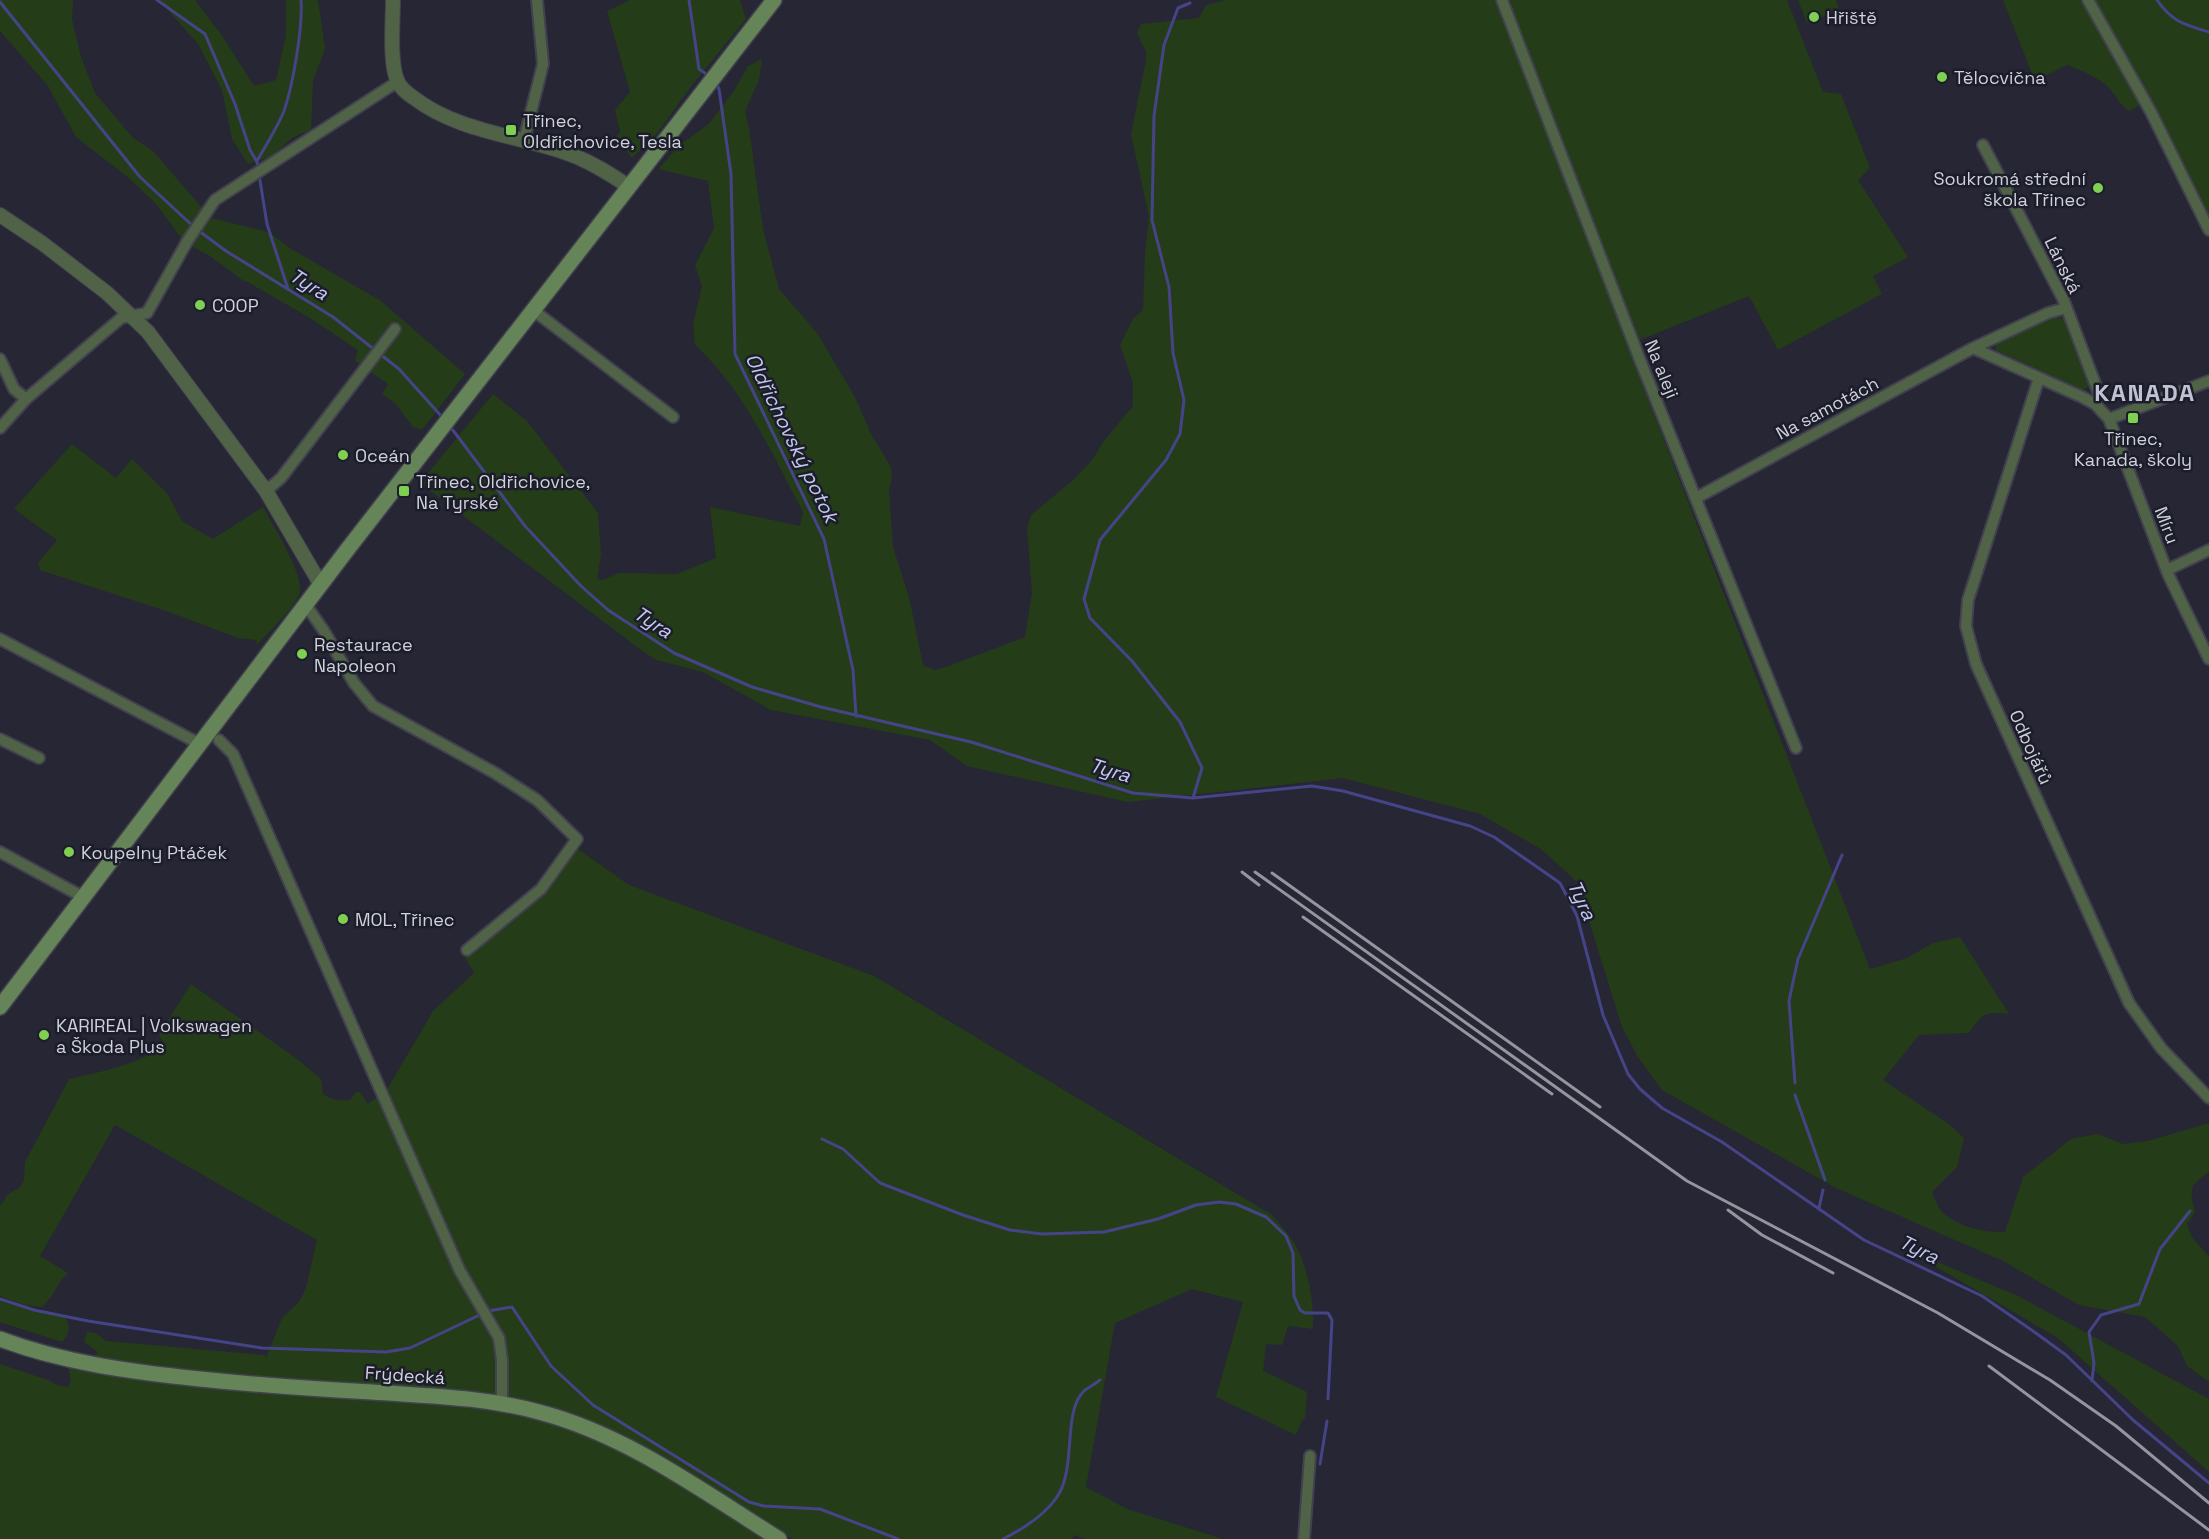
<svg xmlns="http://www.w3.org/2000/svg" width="2209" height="1539" font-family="'Space Grotesk',sans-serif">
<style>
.green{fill:#243d18}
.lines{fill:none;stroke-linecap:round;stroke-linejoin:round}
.stream{stroke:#464488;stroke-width:3}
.minor-casing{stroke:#41414f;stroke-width:14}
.tertiary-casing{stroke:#41414f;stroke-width:16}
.secondary-casing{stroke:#41414f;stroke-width:18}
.minor{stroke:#506347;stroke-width:10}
.tertiary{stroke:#506347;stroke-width:14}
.secondary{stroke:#658457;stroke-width:15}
.rail{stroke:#9595a0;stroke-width:3}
.poi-dot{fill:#7fd052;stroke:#1c1d2a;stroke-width:2}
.labels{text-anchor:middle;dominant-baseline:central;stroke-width:5;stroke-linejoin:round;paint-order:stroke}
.poi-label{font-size:18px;fill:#d0d1da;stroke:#1c1d2a;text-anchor:start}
.street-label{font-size:18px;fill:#d0d1da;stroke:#1c1d2a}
.water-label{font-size:20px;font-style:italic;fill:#c4c7ef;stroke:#1c1d2a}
.district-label{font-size:24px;font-weight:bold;letter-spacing:1.5px;fill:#c0c2d4;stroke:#1c1d2a}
</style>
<rect width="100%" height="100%" fill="#262634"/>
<path class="green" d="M0 0H73L72 19 81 57 95 93 133 138 153 151 211 218 268 232 293 250 381 301 465 374 422 430 413 427 395 403 382 394 388 384 355 361 358 350 310 318 246 281 245 282 210 256 184 242 157 205 129 178 76 137 48 86 0 31Z
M159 0H195L223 37 254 86 276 80 286 35V0H318L325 49 313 81 311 129 292 138 272 156 248 164 232 139 222 90 198 44Z
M630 0H740L746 19 690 88 655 136 632 158 616 137 620 132 615 110 630 92 607 11Z
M1226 0H1787L1823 92 1841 94 1870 168 1858 180 1908 257 1873 276 1882 294 1778 350 1749 296 1627 345 1870 969 1907 958 1933 943 1960 937 2009 1014C1984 1011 1983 1013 1969 1033L1919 1035 1883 1080 1950 1125 1964 1138 1957 1167 1932 1192C1935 1198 1938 1208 1943 1213 1959 1227 1984 1233 2005 1232L2023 1177 2071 1139 2098 1134 2123 1144 2148 1141 2209 1123V1172C2189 1186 2189 1188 2195 1212L2187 1224 2192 1237 2209 1257V1382L2187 1366 2178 1346 2145 1317 2079 1305 2003 1261 1836 1188 1662 1090 1638 1057 1622 1027 1577 882 1541 849 1480 814 1343 778 1128 802 967 766 930 740 771 710 703 672 656 660 641 650 420 483 493 394 527 421 598 513 601 555 597 579 603 580 619 573 677 574 716 558 710 507 800 526 803 512C772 454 744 390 695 345L693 325 702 286 695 266 714 228 708 181 658 169 681 144 709 124 735 89 748 66 762 59 759 80 745 111 749 128 763 229 779 289 817 333 855 397 871 434 891 467 892 479 889 490 893 547 909 597 923 665 935 670 946 667 1025 637 1032 593 1027 528 1031 515 1073 480 1092 460 1104 441 1133 406V383L1120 345 1133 319 1143 310 1145 253 1149 217 1131 134 1146 60V52L1137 33 1141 24 1199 18 1206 5Z
M1798 0H1836L1839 10 1807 23Z
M2003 0H2209V216L2152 99 2129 111C2118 103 2118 98 2110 89 2099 77 2082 71 2067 65L2035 81Z
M2048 316 2066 319 2090 385 2083 390 1996 350V339Z
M72 444 116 478 132 459 167 493 182 521 213 539 263 507C272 524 307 578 299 595 290 613 271 629 257 645L256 640 238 638 169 612 40 570 38 563 57 540 14 509Z
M578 849 629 885 874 976 1272 1215C1279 1223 1287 1232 1293 1241 1308 1266 1314 1300 1313 1329L1288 1326 1282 1345 1266 1344 1263 1371 1307 1392 1305 1418 1301 1422 1296 1435 1216 1397 1243 1302 1192 1289 1115 1323 1086 1487 1127 1509 1223 1539H1084L1075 1535 1071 1539H792L632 1440 588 1420 542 1405 503 1396 276 1379 143 1366 94 1358 98 1352 84 1342 87 1332 96 1333 106 1341 264 1355 266 1358 282 1318 299 1302 306 1288 317 1240 115 1125 40 1256 68 1273C57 1283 53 1298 42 1307 27 1306 14 1302 0 1296V1206L8 1194 19 1188 24 1180 25 1162 69 1079C102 1072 133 1065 163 1048L164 1044 159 1034 191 984 297 1059 321 1079 323 1094C331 1100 340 1101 350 1100L356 1092H360L368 1104 388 1088 433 1011 474 973 465 958 536 898Z
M1904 1248 2018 1296 2209 1399V1472L2058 1338Z
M0 1300 65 1317C71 1325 69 1336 62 1342L0 1322Z
M0 1364 51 1381 54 1384 68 1387 71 1381 68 1367C149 1381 230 1391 312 1396 385 1400 466 1399 538 1419 622 1441 692 1494 766 1539H0Z"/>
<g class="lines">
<path class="stream" d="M157 0 205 34 235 104 250 150 257 162 267 224 288 289
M689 0 699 69 709 76
M2157 0C2172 22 2185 25 2209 32
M0 2 140 177 195 228 226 251 333 317 399 369 443 418
M1190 3 1178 8 1164 45 1154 116 1152 220 1169 287 1173 353 1184 400 1180 434 1166 460 1100 540 1084 599 1090 618 1132 661 1180 722 1202 768 1193 798
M716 83 719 89 731 174 735 354 824 539 853 670 856 716
M257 161C266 145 277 128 284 111 293 85 303 27 301 0
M449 425 525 526 581 586 608 610 674 653 752 687 821 707 971 742 1133 793 1193 798 1312 786 1343 791 1470 826 1494 837 1560 883 1577 916 1603 1015 1628 1074 1640 1089 1662 1108 1722 1142 1864 1240 1982 1296 2033 1331 2066 1355 2133 1420 2209 1483
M1795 1083 1789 1001 1798 959 1842 855
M1795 1095 1825 1180
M822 1139 843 1149 880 1183 963 1215 1010 1230 1042 1234 1104 1232 1158 1219 1196 1205 1219 1202 1236 1204 1266 1217 1286 1236 1293 1253 1294 1296 1300 1310 1305 1313H1328L1332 1320 1328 1399
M1819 1208 1823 1190
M0 1299 34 1310 88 1321 262 1348 386 1352 410 1348 488 1311 512 1307 551 1366 593 1405 749 1502 764 1506 820 1509 898 1539
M2092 1381 2094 1363 2089 1332 2101 1315 2139 1304 2160 1249 2190 1211
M1320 1464 1327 1421
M1003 1539C1023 1529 1044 1516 1057 1497 1077 1468 1062 1412 1084 1391 1089 1387 1095 1384 1100 1380"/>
<defs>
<path id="minor" d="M1502 0 1640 360 1796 748
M2088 0 2151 112 2209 230
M524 140 543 64 537 0
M1983 145 2064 301 2099 394 2095 404
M533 310 673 417
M1973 348 2082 397 2095 404 2109 419 2168 574 2209 659
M0 359 14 389 26 399
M2039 378 1968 600 1966 626 1976 664 2129 1003 2161 1048 2209 1098
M2109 419 2209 381
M0 428 26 399 121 318 147 313 188 240 215 200 397 82
M266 491 281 478 395 329
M1696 498 1973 348 2048 313 2066 308
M2167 570 2209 550
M306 605 324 631 354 683 373 706 495 773 537 800 577 839 541 889 467 950
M0 639 200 744
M0 739 39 758
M219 740 233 754 460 1271 499 1338 502 1360V1403
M0 852 83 897
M1304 1539 1310 1456"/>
<path id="tertiary" d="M393 0C393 21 389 64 398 82 401 89 408 94 414 98 460 133 520 135 572 155 593 163 610 174 628 186
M0 215 42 243 107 293 148 332 266 491 321 585"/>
<path id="secondary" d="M0 1007 347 550 774 0
M0 1339C64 1363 132 1372 200 1379 257 1385 315 1389 372 1392 428 1396 485 1397 539 1412 627 1435 702 1491 779 1539"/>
</defs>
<use href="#minor" class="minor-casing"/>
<use href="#tertiary" class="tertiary-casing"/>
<use href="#secondary" class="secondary-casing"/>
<use href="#minor" class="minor"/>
<use href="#tertiary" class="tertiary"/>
<use href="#secondary" class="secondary"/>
<path class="rail" d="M1242 872 1259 885
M1255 872 1687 1181 1938 1313 2050 1380 2116 1426 2209 1503
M1272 873 1600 1107
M1303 917 1552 1094
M1728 1210 1762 1235 1833 1273
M1989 1366 2209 1530"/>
</g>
<g class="poi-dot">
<circle cx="1814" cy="17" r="6"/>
<circle cx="1942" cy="77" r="6"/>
<rect x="505" y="124" width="12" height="12" rx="3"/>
<circle cx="2098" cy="188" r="6"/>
<circle cx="200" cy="305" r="6"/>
<rect x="2127" y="412" width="12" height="12" rx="3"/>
<circle cx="343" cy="455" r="6"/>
<rect x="398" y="485" width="12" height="12" rx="3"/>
<circle cx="302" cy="654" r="6"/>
<circle cx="69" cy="852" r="6"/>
<circle cx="343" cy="919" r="6"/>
<circle cx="44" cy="1035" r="6"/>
</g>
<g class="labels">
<g class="poi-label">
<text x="1826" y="17">Hřiště</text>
<text x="1954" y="77">Tělocvična</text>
<text x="523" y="120">Třinec,<tspan x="523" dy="21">Oldřichovice, Tesla</tspan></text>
<text x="2086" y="178" text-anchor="end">Soukromá střední<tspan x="2086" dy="21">škola Třinec</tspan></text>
<text x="212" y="305">COOP</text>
<text x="2133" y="438" text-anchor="middle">Třinec,<tspan x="2133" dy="21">Kanada, školy</tspan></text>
<text x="355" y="455">Oceán</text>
<text x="416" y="481">Třinec, Oldřichovice,<tspan x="416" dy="21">Na Tyrské</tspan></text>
<text x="314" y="644">Restaurace<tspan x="314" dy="21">Napoleon</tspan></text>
<text x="81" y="852">Koupelny Ptáček</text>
<text x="355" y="919">MOL, Třinec</text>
<text x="56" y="1025">KARIREAL | Volkswagen<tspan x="56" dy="21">a Škoda Plus</tspan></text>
</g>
<g class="street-label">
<text transform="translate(2063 265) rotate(64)">Lánská</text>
<text transform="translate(1662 369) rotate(68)">Na aleji</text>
<text transform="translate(1827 408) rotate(-28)">Na samotách</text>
<text transform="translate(2167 525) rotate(69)">Míru</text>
<text transform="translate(2031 747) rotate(66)">Odbojářů</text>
<text transform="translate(405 1375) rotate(4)">Frýdecká</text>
</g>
<g class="water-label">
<text transform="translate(309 284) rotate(32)">Tyra</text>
<text transform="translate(792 438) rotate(64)">Oldřichovský potok</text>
<text transform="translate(653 622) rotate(33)">Tyra</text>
<text transform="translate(1110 770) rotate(17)">Tyra</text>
<text transform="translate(1582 900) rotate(65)">Tyra</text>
<text transform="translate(1919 1249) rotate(26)">Tyra</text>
</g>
<g class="district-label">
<text x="2145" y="392">KANADA</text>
</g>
</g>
</svg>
